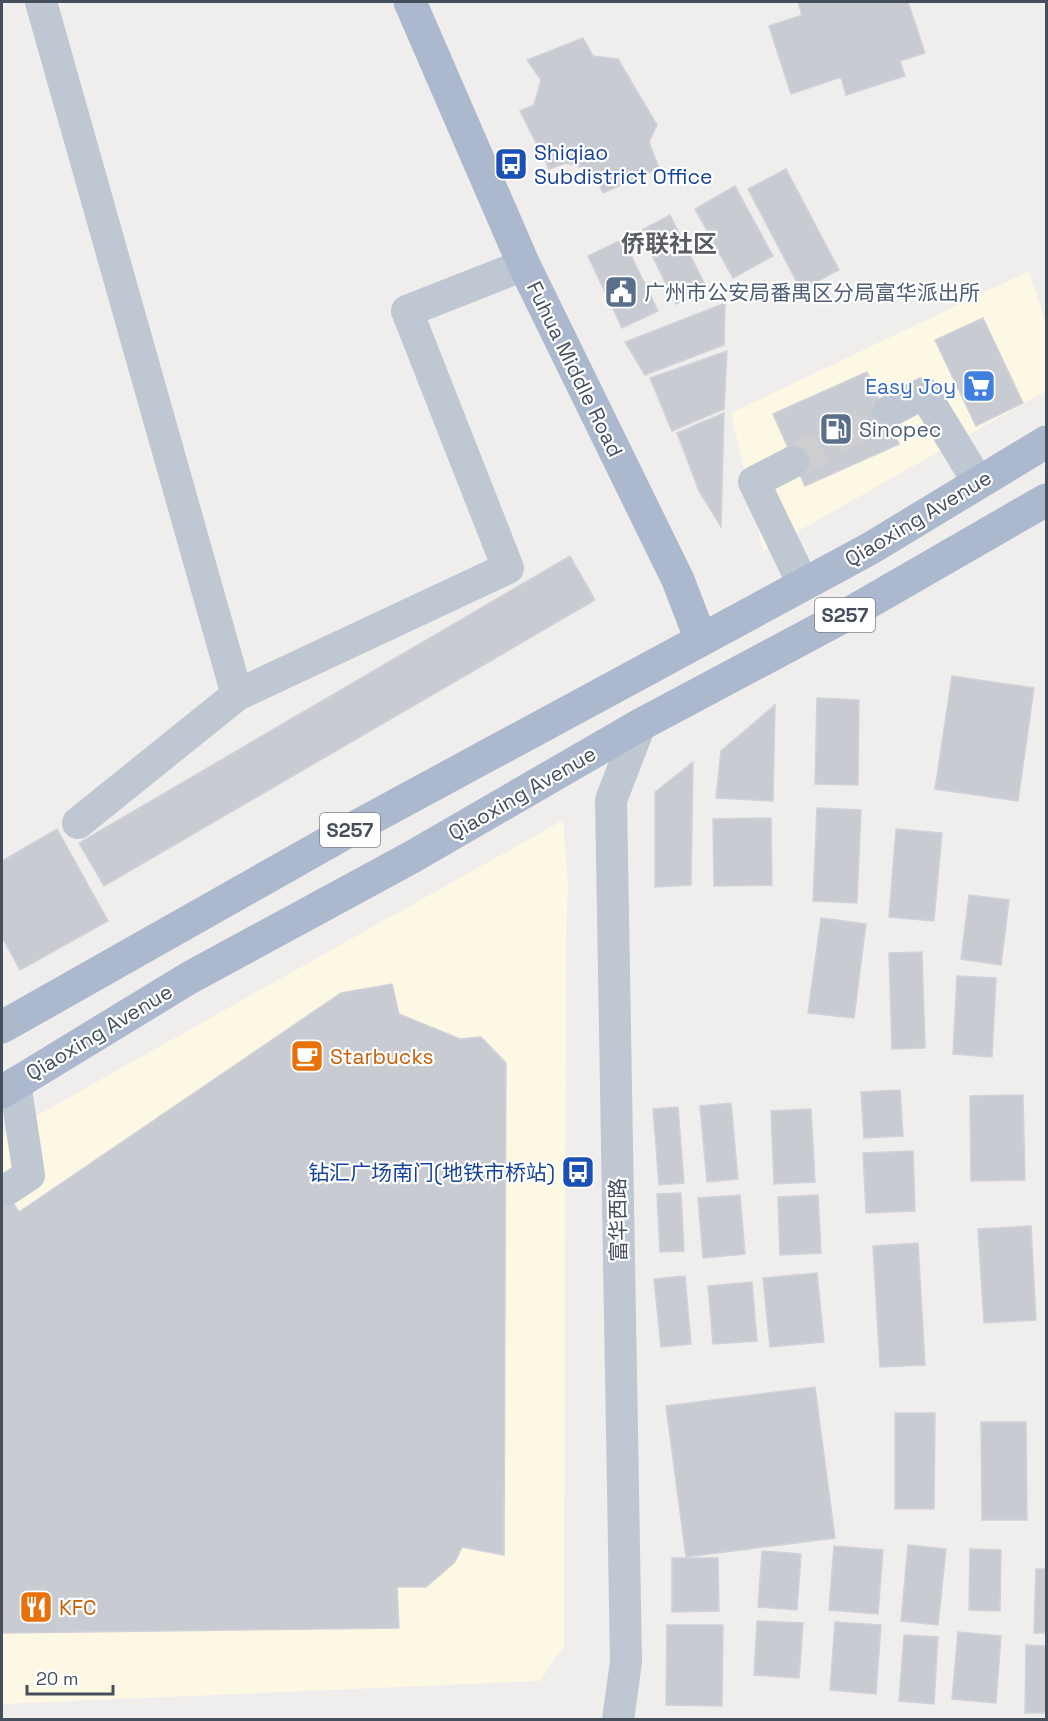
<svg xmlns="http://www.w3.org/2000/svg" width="1048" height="1721" font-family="'Space Grotesk','Noto Sans SC',sans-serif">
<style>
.commercial{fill:#fcf8e4}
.building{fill:#c9cbd3;stroke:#d1d2d9;stroke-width:1.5}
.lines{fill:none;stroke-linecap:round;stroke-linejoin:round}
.minor-tunnel{stroke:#cecdd0;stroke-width:32;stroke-dasharray:32 16;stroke-linecap:butt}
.minor{stroke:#bfc7d3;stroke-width:32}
.major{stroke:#abb8ce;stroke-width:33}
.labels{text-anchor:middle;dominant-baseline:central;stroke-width:4.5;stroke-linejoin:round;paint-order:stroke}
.shield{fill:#fff;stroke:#7d838c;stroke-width:1.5}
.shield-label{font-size:20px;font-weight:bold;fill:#454e5b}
.transit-label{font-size:21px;fill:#164399;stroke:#fff;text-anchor:start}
.service-label{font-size:21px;fill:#4e5e75;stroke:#fff;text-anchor:start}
.street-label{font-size:21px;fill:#454e5b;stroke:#fff}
.shop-label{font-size:21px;fill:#366cbe;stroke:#fff;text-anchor:end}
.food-label{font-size:21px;fill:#c56008;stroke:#fff;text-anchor:start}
.quarter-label{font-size:24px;font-weight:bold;fill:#595c62;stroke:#fff}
</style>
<rect width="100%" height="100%" fill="#f0eded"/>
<path class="commercial" d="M1029 271 1046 325V391L763 551 731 413Z
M563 820 568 883 566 942 564 1646 540 1681 2 1704V1135Z"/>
<path class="building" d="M798 2H908L925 53 900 61 905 76 846 95 841 77 791 94 769 26 802 15Z
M583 38 593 56 618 59 657 125 649 142 659 168 603 193 592 170 566 163 549 169 520 111 534 105 541 80 527 60Z
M786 169 839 270 801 290 748 189Z
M735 186 773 256 733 278 695 209Z
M670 215 707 289 676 304 640 231Z
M623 239 658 311 622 328 588 256Z
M725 303 724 345 645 375 625 342Z
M983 318 1023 403 976 426 935 340Z
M727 351 724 409 672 431 650 378Z
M867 372 899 444 805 486 773 414Z
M724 413 721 527 699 491 677 433Z
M570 556 595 600 104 886 79 843Z
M952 676 1034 688 1018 801 935 789Z
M817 698 859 700 858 785 815 784Z
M775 705 773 801 716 798 721 751Z
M693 762 691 885 655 887V792Z
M817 808 861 810 857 903 813 901Z
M771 818 772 885 714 886 713 819Z
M57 829 108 921 20 970 2 937V861Z
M896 829 942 833 934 921 889 917Z
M969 895 1009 900 1001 965 961 959Z
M821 918 866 924 854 1018 808 1013Z
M922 952 925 1048 892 1049 889 953Z
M957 976 996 978 992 1057 953 1054Z
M392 984 399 1014 460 1039 481 1037 506 1063 504 1555 462 1547 455 1562 426 1587H397L399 1628 2 1633V1186L19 1212 341 993Z
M900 1090 903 1136 864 1138 861 1092Z
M1023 1095 1025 1180 971 1181 970 1096Z
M731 1103 738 1179 707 1182 700 1106Z
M678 1107 684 1183 659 1185 653 1109Z
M811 1109 815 1182 774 1184 771 1111Z
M913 1151 915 1211 866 1213 863 1153Z
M681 1193 684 1251 660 1252 657 1194Z
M740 1195 745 1254 703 1258 698 1198Z
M818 1195 821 1253 780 1255 778 1197Z
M1031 1226 1036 1320 984 1323 978 1229Z
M918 1243 925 1365 880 1367 873 1246Z
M817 1273 824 1342 770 1347 763 1278Z
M685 1276 691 1344 661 1347 654 1279Z
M752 1282 757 1341 713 1344 708 1286Z
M815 1387 835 1538 686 1557 666 1406Z
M895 1413H935L934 1509H895Z
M981 1422H1026L1027 1520H982Z
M908 1545 946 1549 938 1625 901 1621Z
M834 1546 883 1550 878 1614 829 1610Z
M970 1549 1001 1550 1000 1611 969 1610Z
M762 1551 801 1554 797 1610 758 1607Z
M672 1558H718L719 1611 672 1612Z
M1036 1569H1046V1633H1034Z
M757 1621 803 1623 799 1678 754 1675Z
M835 1622 881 1625 876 1694 830 1690Z
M667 1625H723L722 1706 666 1705Z
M958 1632 1001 1636 996 1703 952 1699Z
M904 1635 938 1637 934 1704 899 1701Z
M1026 1645 1046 1646V1713H1025Z"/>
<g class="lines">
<path class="minor-tunnel" d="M793 462 888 412"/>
<path class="minor" d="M41 2 237 695
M888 412 924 393 978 482
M793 462 754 482 803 584
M78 823 237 695 508 568 407 311 524 265
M8 1189 29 1175 15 1083
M618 1720 626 1662 611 800 640 725"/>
<path class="major" d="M410 2 524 265 678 580 701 640
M2 1027 361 824 871 548 1046 442
M2 1092 189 978 412 857 640 725 850 613 1046 500"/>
</g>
<defs>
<symbol id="bus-square" viewBox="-11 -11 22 22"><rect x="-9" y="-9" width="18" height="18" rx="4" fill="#1a4fb4" stroke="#fff"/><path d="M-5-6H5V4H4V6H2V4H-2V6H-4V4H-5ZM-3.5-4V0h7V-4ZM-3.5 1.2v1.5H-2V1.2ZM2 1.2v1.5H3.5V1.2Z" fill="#fff"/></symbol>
<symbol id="civic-square" viewBox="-11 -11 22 22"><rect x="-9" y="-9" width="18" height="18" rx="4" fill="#5c6f8a" stroke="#fff"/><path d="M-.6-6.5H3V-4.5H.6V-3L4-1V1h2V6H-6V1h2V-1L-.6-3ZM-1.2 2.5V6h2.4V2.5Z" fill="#fff"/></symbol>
<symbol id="supermarket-square" viewBox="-11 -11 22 22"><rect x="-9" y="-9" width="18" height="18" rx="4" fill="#3f7fe0" stroke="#fff"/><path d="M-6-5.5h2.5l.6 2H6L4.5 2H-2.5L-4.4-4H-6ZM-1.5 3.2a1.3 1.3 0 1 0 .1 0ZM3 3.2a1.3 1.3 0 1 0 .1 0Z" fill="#fff"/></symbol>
<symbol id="fuel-square" viewBox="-11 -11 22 22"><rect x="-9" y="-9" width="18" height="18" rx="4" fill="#5c6f8a" stroke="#fff"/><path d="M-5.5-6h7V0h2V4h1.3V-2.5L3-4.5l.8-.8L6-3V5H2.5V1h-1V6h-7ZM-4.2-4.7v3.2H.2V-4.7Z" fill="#fff"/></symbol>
<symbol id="cafe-square" viewBox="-11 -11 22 22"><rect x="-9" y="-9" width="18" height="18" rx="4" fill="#e8710a" stroke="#fff"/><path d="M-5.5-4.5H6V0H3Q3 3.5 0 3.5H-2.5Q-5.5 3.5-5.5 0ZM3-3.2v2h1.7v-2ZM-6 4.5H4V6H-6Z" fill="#fff"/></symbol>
<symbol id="restaurant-square" viewBox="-11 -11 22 22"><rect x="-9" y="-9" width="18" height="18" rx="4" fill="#e8710a" stroke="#fff"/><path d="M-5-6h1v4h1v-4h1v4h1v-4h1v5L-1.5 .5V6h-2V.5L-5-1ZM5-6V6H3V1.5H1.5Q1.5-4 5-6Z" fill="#fff"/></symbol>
</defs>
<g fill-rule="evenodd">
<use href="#bus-square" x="492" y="145" width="38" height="38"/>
<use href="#civic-square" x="602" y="273" width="38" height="38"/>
<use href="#supermarket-square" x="960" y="367" width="38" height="38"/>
<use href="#fuel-square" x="817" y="410" width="38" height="38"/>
<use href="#cafe-square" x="288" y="1037" width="38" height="38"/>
<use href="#bus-square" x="559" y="1153" width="38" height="38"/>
<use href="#restaurant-square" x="17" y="1588" width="38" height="38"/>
</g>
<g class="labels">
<g class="shield">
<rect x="815" y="598" width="60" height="34" rx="4.5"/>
<rect x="320" y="813" width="60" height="34" rx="4.5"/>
</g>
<g class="shield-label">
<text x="845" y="615">S257</text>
<text x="350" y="830">S257</text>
</g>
<g class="transit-label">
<text x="534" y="152">Shiqiao<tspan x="534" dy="24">Subdistrict Office</tspan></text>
<text x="555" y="1172" text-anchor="end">钻汇广场南门(地铁市桥站)</text>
</g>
<g class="service-label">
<text x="644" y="292">广州市公安局番禺区分局富华派出所</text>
<text x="859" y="429">Sinopec</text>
</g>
<g class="street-label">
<text transform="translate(575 369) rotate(64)">Fuhua Middle Road</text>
<text transform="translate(918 518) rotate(-31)">Qiaoxing Avenue</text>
<text transform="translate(522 793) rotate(-30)">Qiaoxing Avenue</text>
<text transform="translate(99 1032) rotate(-31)">Qiaoxing Avenue</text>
<text transform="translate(618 1220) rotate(-91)">富华西路</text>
</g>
<g class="shop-label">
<text x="956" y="386">Easy Joy</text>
</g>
<g class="food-label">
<text x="330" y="1056">Starbucks</text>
<text x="59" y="1607">KFC</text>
</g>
<g class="quarter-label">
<text x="669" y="243">侨联社区</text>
</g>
</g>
<rect width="1048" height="1721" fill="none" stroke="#454e5b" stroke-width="6"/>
<path d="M27 1685v9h86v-9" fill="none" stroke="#454e5b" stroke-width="3"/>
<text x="36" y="1685" font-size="18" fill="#454e5b" stroke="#ffffff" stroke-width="4.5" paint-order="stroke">20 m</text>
</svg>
